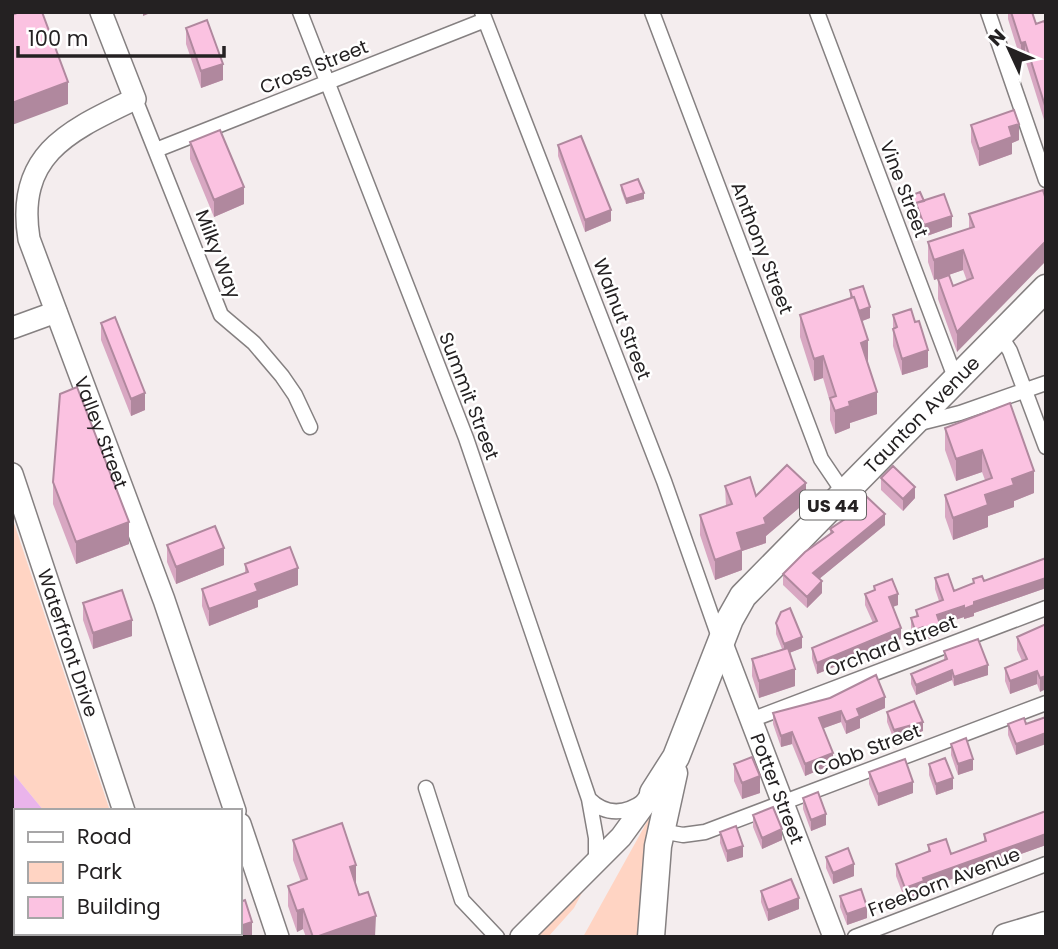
<svg xmlns="http://www.w3.org/2000/svg" width="1058" height="949" font-family="Poppins,sans-serif">
<style>
.green{fill:#ffd4c3}
.water{fill:#eab4eb}
.lines{fill:none;stroke-linecap:round;stroke-linejoin:round}
.street-casing{stroke:#858081;stroke-width:17}
.secondary-casing{stroke:#858081;stroke-width:24}
.highway-casing{stroke:#858081;stroke-width:29}
.street{stroke:#fff;stroke-width:14}
.secondary{stroke:#fff;stroke-width:21}
.highway{stroke:#fff;stroke-width:26}
.wall{fill:#d8a7c2}
.shaded-wall{fill:#b0889e}
.building{fill:#fbc2e1;stroke:#b0889e;stroke-width:2}
.labels{text-anchor:middle;dominant-baseline:central;stroke-width:5;stroke-linejoin:round;paint-order:stroke}
.shield{fill:#fff;stroke:#666464;stroke-width:2}
.shield-label{font-size:18px;font-weight:bold;fill:#242122}
.street-label{font-size:19px;fill:#242122;stroke:#fff}
</style>
<rect width="100%" height="100%" fill="#f4edee"/>
<path class="green" d="M12 517 110 811H44L12 772Z
M653 811 641 937H583Z
M587 883 574 908 548 937H531Z
M59 933H152L153 937H59Z"/>
<path class="water" d="M12 772 44 811H16V933H59V937H12Z"/>
<g class="lines">
<defs>
<path id="street" d="M300 12 466 438 589 799 596 838V861
M482 12 664 481 720 640
M652 12 821 459 844 493
M817 12 956 380
M988 12 1046 180
M135 99 221 315 254 343 282 376 295 395 310 427
M156 150 485 20
M1000 335 1010 351 1046 447
M916 424 960 413 1046 383
M751 720 1046 608
M426 788 462 900 497 937
M589 799C606 816 626 814 644 801
M661 831 683 835 705 832 1046 703
M855 937 1046 864"/>
<g id="secondary">
<path id="s1" d="M101 12 135 99C71 130 15 153 29 239L164 600 235 811"/>
<path d="M12 328 56 312"/>
<path id="s2" d="M12 474 124 811"/>
<path id="s3" d="M721 641 834 937"/>
<path d="M240 824 278 937"/>
<path d="M165 933 166 937"/>
<path d="M521 937 621 837 653 793"/>
</g>
<g id="highway">
<path id="s4" d="M653 793 676 757 730 619 743 596 1046 288"/>
<path d="M651 937 658 846 674 773"/>
<path d="M1006 937 1046 925"/>
</g>
</defs>
<use href="#street" class="street-casing"/>
<use href="#secondary" class="secondary-casing"/>
<use href="#highway" class="highway-casing"/>
<use href="#street" class="street"/>
<use href="#secondary" class="secondary"/>
<use href="#highway" class="highway"/>
</g>
<path class="wall" d="M1008 12H1032L1036 24 1046 26V126L1025 59 1021 61 1008 19Z
M186 28 223 80 201 88 186 44Z
M971 125 1019 140 1012 143V154L979 166 971 142Z
M190 142 244 204 214 217 190 159Z
M558 145 611 221 585 232 558 156Z
M621 185 644 199 626 204 621 190Z
M1043 190 957 352 938 299V279L953 286 967 281 963 270 934 280 928 262V242L969 229V214Z
M907 197 924 201 952 227 924 237 916 213 912 214 907 202Z
M850 290 870 318 862 321 868 362 867 363 877 414 850 423V428L835 434 830 420V402L823 378 814 381 800 337V315L850 298Z
M893 315 928 367 902 375 893 346Z
M101 323 145 410 131 416 101 340Z
M1010 403 1034 493 1014 501V507L988 516V527L953 540 945 517V495L985 480 982 472 956 481 945 450V428Z
M881 478 915 498 903 511 881 490Z
M53 482 129 544 76 564 53 504Z
M725 486 756 496 806 502 766 536V543L742 551V570L715 580 700 535V515L726 506Z
M885 525 819 579 822 593 807 608 783 585V574L830 534V529Z
M167 545 224 565 176 584 167 562Z
M1046 558V588L974 613V616L964 619V617L940 625V635L924 641 923 638 915 640 911 629V618L916 616V610L939 601 935 589V578L954 591 973 584V579L984 581Z
M245 564 298 585 258 600V607L209 626 202 606V589L245 573Z
M874 586 898 605 893 607 901 639 817 674 812 659V648L873 623 865 605V594L874 590Z
M83 603 132 636 93 649 83 620Z
M776 623 802 648 789 653 795 686 759 698 752 676V659L782 649 776 634Z
M1046 624 1040 692 1037 684 1010 694 1005 681V668L1022 661 1017 650V637Z
M944 651 988 675 954 686 952 680 916 695 911 684V674L944 660Z
M885 708 860 719V728L846 734 841 722 823 728 833 764 805 776 792 744 781 747 773 724V713Z
M887 712 923 731 894 740 887 722Z
M1008 724H1026L1016 755 1008 735Z
M951 744 973 770 958 775 951 755Z
M734 764 760 793 742 799 734 781Z
M929 764 953 789 936 795 929 775Z
M869 772 913 793 878 806 869 784Z
M803 798 826 825 811 831 803 809Z
M1046 811V845L924 889V892L905 900 896 876V864L928 852V845L951 854 984 842V834Z
M753 815 782 840 762 849 753 827Z
M720 832 743 857 727 862 720 843Z
M293 840 356 885 376 937H306L303 929 297 932 288 906V886L301 882 293 860Z
M826 857 854 876 833 884 826 868Z
M761 891 799 909 768 921 761 902Z
M840 896 867 918 847 925 840 907Z
M193 933H240L252 937H193Z"/>
<path class="shaded-wall" d="M143 12H153L143 16Z
M1025 42V59L1021 61V43Z
M223 64V80L201 88V71Z
M68 82V104L12 125V103Z
M1019 124V140L1012 143V154L979 166V149L1009 127Z
M244 187V204L214 217V200Z
M644 193V199L626 204V199Z
M916 207V213L912 214V209Z
M611 210V221L585 232V220Z
M952 216V227L924 237V225Z
M1046 241V261L957 352V332Z
M963 250V270L934 280V260Z
M870 307V318L857 323V312Z
M868 340V362L861 365V343Z
M928 350V367L902 375V359Z
M823 356V378L814 381V359Z
M877 392V414L850 423V428L835 434V411L849 402Z
M145 393V410L131 416V399Z
M982 450V472L956 481V459Z
M1034 471V493L1014 501V507L988 516V527L953 540V518L985 495 1012 479Z
M806 483V502L766 536V543L742 551V570L715 580V560L737 533 764 518Z
M915 487V498L903 511V499Z
M885 514V525L813 584V573Z
M129 522V544L76 564V542Z
M224 548V565L176 584V567Z
M298 568V585L258 600V607L209 626V609L255 584Z
M1046 578V588L974 613V616L964 619V609L974 602Z
M822 581V593L807 608V597Z
M898 594V605L889 608V597Z
M964 606V617L940 625V635L924 641V630L937 615Z
M132 620V636L93 649V633Z
M923 627V638L915 640V630Z
M901 628V639L817 674V663Z
M802 637V648L784 655V644Z
M988 665V675L954 686V677Z
M795 669V686L759 698V681Z
M952 670V680L916 695V685Z
M1037 671V684L1010 694V681Z
M1046 676V689L1040 692V678Z
M885 697V708L860 719V728L846 734V722L857 709Z
M841 711V722L819 730V718Z
M923 722V731L894 740V730Z
M792 732V744L781 747V736Z
M1046 733V744L1016 755V744Z
M833 753V764L805 776V764Z
M973 759V770L958 775V764Z
M760 776V793L742 799V783Z
M953 778V789L936 795V784Z
M913 782V793L878 806V794Z
M826 814V825L811 831V820Z
M782 829V840L762 849V838Z
M1046 834V845L924 889V892L905 900V888L923 878Z
M743 846V857L727 862V851Z
M854 864V876L833 884V873Z
M356 865V886L350 867Z
M799 898V909L768 921V910Z
M867 907V918L847 925V914Z
M303 909V929L297 932V911Z
M376 916 375 937H316Z
M252 922V937H234V933H240V926Z"/>
<path class="building" d="M19 12H42L68 82 12 103V15Z
M1011 12H1032L1036 24 1044 21 1046 26V109L1025 42 1021 43Z
M207 20 223 64 201 71 186 28Z
M1014 110 1019 124 1009 127 1012 137 979 149 971 125Z
M220 130 244 187 214 200 190 142Z
M581 136 611 210 585 220 558 145Z
M638 179 644 193 626 199 621 185Z
M1043 190 1046 200V241L957 332 938 279 949 275 953 286 973 278 963 250 934 260 928 242 974 227 969 214Z
M920 192 924 201 916 203V207L912 209 907 197Z
M944 194 952 216 924 225 916 203Z
M863 286 870 307 859 311 854 297H852L850 290Z
M854 297 868 340 861 343 877 392 849 402 850 406 835 411 830 398 836 396 823 356 814 359 800 315Z
M911 309 915 322 919 321 928 350 902 359 893 329 897 327 893 315Z
M115 317 145 393 131 399 101 323Z
M77 387 129 522 76 542 53 482 60 394Z
M1010 403 1034 471 1012 479 1014 485 985 495 988 505 953 518 945 495 992 478 982 450 956 459 945 428Z
M787 465 806 483 764 518 766 524 737 533 742 550 715 560 700 515 732 504 725 486 750 477 756 496Z
M893 466 915 487 903 499 881 478Z
M867 497 885 514 813 573 822 581 807 597 783 574 805 552 833 532 830 529 848 517Z
M215 526 224 548 176 567 167 545Z
M290 547 298 568 255 584 258 591 209 609 202 589 248 572 245 564Z
M1046 558V578L974 602V605L964 609V606L937 615 940 624 924 630 923 627 915 630 911 618 918 616 916 610 943 600 935 578 948 574 954 591 974 583 973 579 982 576 984 581Z
M892 579 898 594 889 597 901 628 817 663 812 648 877 621 865 594 875 590 874 586Z
M122 590 132 620 93 633 83 603Z
M790 608 802 637 784 644 776 623 781 612Z
M1046 624V676L1040 678 1037 671 1010 681 1005 668 1027 659 1017 637Z
M978 639 988 665 954 677 952 670 916 685 911 674 947 659 944 651Z
M788 648 795 669 759 681 752 659Z
M876 675 885 697 857 709 860 716 846 722 841 711 819 718 833 753 805 764 792 732 781 736 773 713 830 698Z
M914 701 923 722 894 730 887 712Z
M1046 717V733L1016 744 1008 724 1024 718 1026 724Z
M966 738 973 759 958 764 951 744Z
M752 757 760 776 742 783 734 764Z
M945 758 953 778 936 784 929 764Z
M905 759 913 782 878 794 869 772Z
M818 792 826 814 811 820 803 798Z
M773 807 782 829 762 838 753 815Z
M1046 811V834L923 878 924 881 905 888 896 864 930 851 928 845 946 839 951 854 986 841 984 834Z
M342 823 356 865 350 867 359 895 368 892 376 916 316 937H313L303 909 297 911 288 886 307 879 293 840Z
M736 826 743 846 727 851 720 832Z
M848 848 854 864 833 873 826 857Z
M791 879 799 898 768 910 761 891Z
M861 889 867 907 847 914 840 896Z
M245 900 252 922 240 926V902Z
M198 933H236L238 937H199Z"/>
<g class="labels">
<rect class="shield" x="800" y="490.5" width="66" height="29" rx="5"/>
<g class="shield-label">
<text x="833" y="505">US 44</text>
</g>
<g class="street-label">
<text transform="translate(314 67) rotate(-22)">Cross Street</text>
<text transform="translate(904 189) rotate(69)">Vine Street</text>
<text transform="translate(762 248) rotate(69)">Anthony Street</text>
<text transform="translate(218 254) rotate(69)">Milky Way</text>
<text transform="translate(622 319) rotate(69)">Walnut Street</text>
<text transform="translate(469 396) rotate(69)">Summit Street</text>
<text stroke="none"><textPath href="#s4" startOffset="472">Taunton Avenue</textPath></text>
<text stroke="none"><textPath href="#s1" startOffset="494">Valley Street</textPath></text>
<text stroke="none"><textPath href="#s2" startOffset="178">Waterfront Drive</textPath></text>
<text transform="translate(891 646) rotate(-21)">Orchard Street</text>
<text transform="translate(867 750) rotate(-21)">Cobb Street</text>
<text stroke="none"><textPath href="#s3" startOffset="158">Potter Street</textPath></text>
<text transform="translate(944 882) rotate(-21)">Freeborn Avenue</text>
</g>
</g>
<rect width="1058" height="949" fill="none" stroke="#242122" stroke-width="28"/>
<rect x="14" y="809" width="228" height="126" fill="#ffffff" stroke="#a7a6a7" stroke-width="2"/>
<rect x="28" y="832" width="35" height="10" fill="#ffffff" stroke="#a7a6a7" stroke-width="2"/>
<text x="77" y="844" font-size="21" fill="#242122">Road</text>
<rect x="28" y="862" width="35" height="21" fill="#ffd4c3" stroke="#a7a6a7" stroke-width="2"/>
<text x="77" y="879" font-size="21" fill="#242122">Park</text>
<rect x="28" y="897" width="35" height="21" fill="#fbc2e1" stroke="#a7a6a7" stroke-width="2"/>
<text x="77" y="914" font-size="21" fill="#242122">Building</text>
<g transform="translate(1009 49) rotate(314)" stroke="#ffffff" stroke-width="5" paint-order="stroke">
<path d="M0-5L12 26L0 18L-12 26Z" fill="#242122"/>
<text y="-10" font-size="19" font-weight="bold" text-anchor="middle" fill="#242122">N</text>
</g>
<path d="M18 46v10h206v-10" fill="none" stroke="#242122" stroke-width="3.5"/>
<text x="28" y="46" font-size="21" fill="#242122" stroke="#ffffff" stroke-width="5" paint-order="stroke">100 m</text>
</svg>
